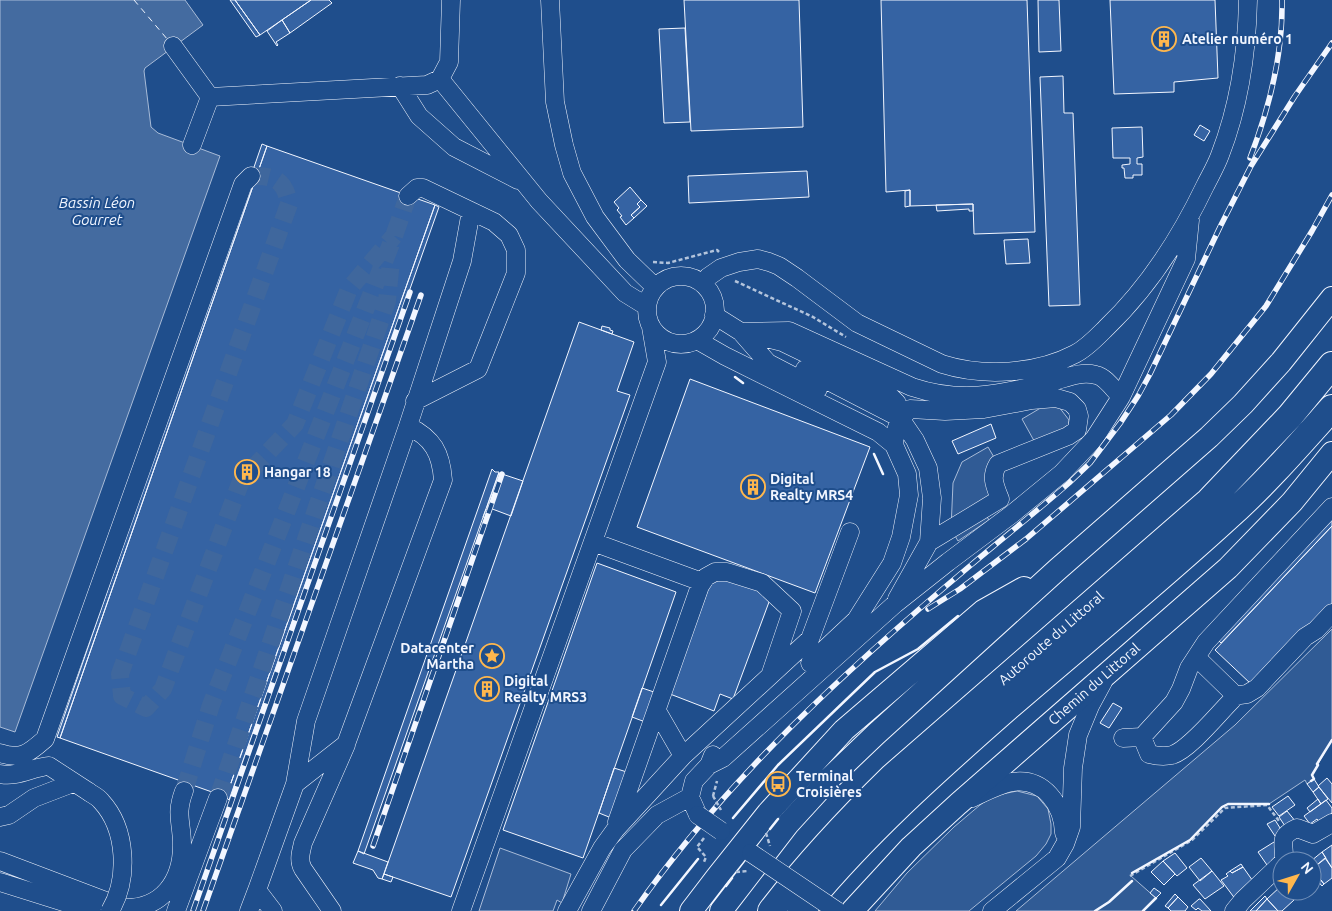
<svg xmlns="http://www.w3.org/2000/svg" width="1332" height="911" font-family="Ubuntu,sans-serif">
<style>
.built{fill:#305b95;stroke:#a8bbd7}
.water{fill:#446ba0;stroke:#a8bbd7}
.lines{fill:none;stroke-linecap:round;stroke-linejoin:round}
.ferry{stroke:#f2f6ff;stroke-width:1;stroke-dasharray:6 5;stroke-linecap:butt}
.building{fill:#3563a3;stroke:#f2f6ff}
.minor-tunnel{stroke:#3f679d;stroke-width:18;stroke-dasharray:18 9;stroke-linecap:butt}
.minor-casing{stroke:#f2f6ff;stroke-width:19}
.major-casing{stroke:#f2f6ff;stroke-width:24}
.highway-casing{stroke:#f2f6ff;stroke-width:28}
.path{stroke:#b3c4dc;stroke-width:2.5;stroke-dasharray:4 2.5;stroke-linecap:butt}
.minor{stroke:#1f4e8c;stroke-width:18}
.major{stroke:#1f4e8c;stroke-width:22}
.highway{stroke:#1f4e8c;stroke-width:26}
.rail-casing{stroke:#f2f6ff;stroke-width:5.5}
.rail{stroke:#1f4e8c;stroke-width:4;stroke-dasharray:11;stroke-linecap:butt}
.minor-bridge-casing{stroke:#f2f6ff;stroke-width:19;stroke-linecap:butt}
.path-bridge{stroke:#b3c4dc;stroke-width:2.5;stroke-dasharray:4 2.5;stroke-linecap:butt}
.minor-bridge{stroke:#1f4e8c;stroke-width:18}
.wall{stroke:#f2f6ff;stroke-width:2.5}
.labels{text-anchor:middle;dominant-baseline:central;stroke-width:4;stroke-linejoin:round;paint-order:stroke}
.poi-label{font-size:14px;font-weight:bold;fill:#f2f6ff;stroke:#1f4e8c;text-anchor:start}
.street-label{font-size:14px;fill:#f2f6ff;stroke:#1f4e8c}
.water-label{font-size:15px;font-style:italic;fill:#f2f6ff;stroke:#1f4e8c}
</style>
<rect width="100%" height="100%" fill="#1f4e8c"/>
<path class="built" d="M1044 406 1059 407 1069 420 1068 436 1038 448 1022 419Z
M988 447 998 464 1000 499 983 510 989 520 958 541 951 529 953 483 962 462Z
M1332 629V739L1312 775 1314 779 1307 784 1305 780 1269 804H1228L1222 807 1190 840 1132 873 1131 876 1156 898 1143 911H1016L1235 725Z
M1017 791 1037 796 1048 809 1051 824V834L1046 844 1036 856 969 911H875L907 873 954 827 980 805 993 796Z
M500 848 571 874 562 903 557 900 553 911H479Z"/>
<path class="water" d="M0 0H185L203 25 145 68 144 71 151 127 158 133 220 156 15 732 0 727Z"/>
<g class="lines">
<path class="ferry" d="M134 0 168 40"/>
</g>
<path class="building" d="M230 0H235L260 35 256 37Z
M235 0H311L260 35Z
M311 0H329L332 3 290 33 282 20Z
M684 0H799L803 127 691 131Z
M881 0H1027L1035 232 974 234 973 204 910 206V190L886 192Z
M1038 0H1059L1061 51 1039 52Z
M1110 0H1215L1218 78 1174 82V92L1114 94Z
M282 20 290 33 276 42 278 45 277 46 267 31Z
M685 28 690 122 664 123 659 29Z
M1063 76 1064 113H1073L1080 305 1049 306 1040 77Z
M1200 125 1210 131 1204 141 1194 135Z
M1142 127 1143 157 1137 158V164H1142V175H1133V178H1125L1124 168H1122V165L1130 164V158H1113L1112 128Z
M262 144 267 146 60 738 57 737Z
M267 146 435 205 226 797 60 738Z
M807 171 809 197 689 203 688 176Z
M630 187 641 200 637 204 640 207 631 215 634 218 626 225 620 217 622 216 617 210 619 208 614 202Z
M910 190V206L905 207V191Z
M641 200 647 206 634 218 631 215 640 207 637 204Z
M973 204V211H969V209L937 211 936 205Z
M435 205 439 207 229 800 226 797Z
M1028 239 1030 263 1006 264 1004 240Z
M579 322 634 342 617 391 630 395 451 897 384 874Z
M602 326 610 328V330L613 331 612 334 601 330Z
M690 379 870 447 815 593 637 527Z
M991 424 996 438 958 454 952 441Z
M492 469 495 472H499L364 854 358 851Z
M499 473 523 481 511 516 487 507Z
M486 509 491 510 488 518 483 517Z
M1332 520V526L1221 643 1218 640Z
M1332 526V609L1317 625 1312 621 1251 684 1215 650Z
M597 563 676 592 583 858 503 830Z
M726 577 758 589 769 602 733 699 720 694 714 711 670 694 710 584Z
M642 688 657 693 648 723 632 717Z
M1113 703 1122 708 1109 728 1100 723Z
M614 768 630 773 614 819 599 813Z
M1327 778 1332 784V803L1318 786Z
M1314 779 1319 787 1313 792 1307 784Z
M1319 787 1328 799 1321 804 1313 792Z
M1288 796 1295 805 1279 816 1272 807Z
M1318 799 1321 804 1310 812 1307 808Z
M1326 800 1332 808V813L1320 823 1317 819 1310 824 1304 816Z
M1287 811 1296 822 1287 829 1279 817Z
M1275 820 1282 831 1275 836 1267 824Z
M1274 842 1281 855 1267 865 1258 852Z
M1332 845V868L1322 852Z
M358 851 388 862 382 879 378 878 373 870 353 863Z
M1322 852 1326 858 1312 869V861H1311Z
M1175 853 1187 868 1177 876 1163 861Z
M1201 858 1212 871 1200 881 1189 867Z
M1325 858 1332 868V878L1324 884 1312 869Z
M1163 861 1175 874 1164 885 1151 872Z
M1241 864 1243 867 1232 873 1230 871Z
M1243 867 1255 884 1236 900 1221 880 1228 876 1226 874 1230 871 1232 873Z
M1312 869 1324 884 1322 886 1312 874Z
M1212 871 1224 886 1205 899 1193 885Z
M384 874 393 877 391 882 382 879Z
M1312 874 1319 883 1312 889Z
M1281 886 1282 891H1286L1294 900 1282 911H1278L1267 899Z
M1154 888 1161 893 1156 898 1150 893Z
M1289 891H1296L1299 895 1295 899Z
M1297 891H1309L1302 898Z
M1175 894 1178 897 1168 908 1165 906Z
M1265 896 1267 899 1256 911H1250Z
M1178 897 1188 907 1185 911H1171L1168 908Z
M1199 899H1200L1211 911H1202L1198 908 1196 910 1191 906Z
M1267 899 1278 911H1256Z"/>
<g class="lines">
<path class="minor-tunnel" d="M251 176C274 175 285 180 289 204L120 674 122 696 146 708 163 689 241 481 295 424 349 289 394 236
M184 791 211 705 394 236 408 196
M218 798 387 301 391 261"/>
<defs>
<path id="minor" d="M550 0 555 102 564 145 572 173 595 217 627 260 655 287
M173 46 210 97 427 85 440 79 449 62 451 0
M440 79 539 201 625 293 646 306
M400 86 419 116 454 147 518 180
M192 145 210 97
M408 196 417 188H423L494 222 509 235 516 250V273L478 369 415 401
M647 310a34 34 0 1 1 68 0a34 34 0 1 1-68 0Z
M702 283 708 277 721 268 739 262 758 259 769 262 779 266 797 278 857 323 942 364C983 377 1037 374 1075 354 1087 348 1097 337 1106 328 1148 288 1180 238 1205 186 1210 176 1216 166 1220 155 1239 106 1247 53 1248 0
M714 315 741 332 768 363 818 389
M762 337 782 342 887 393 897 403 900 418 915 440 928 468 932 498 929 542 897 599
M697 340 725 356 878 432 894 445 907 474 909 495 901 537 892 563 856 620 810 663
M805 369 900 418
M1121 397 1186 259 1190 220
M894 445C895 429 898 420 910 409L945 411 984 409 1032 400 1056 398 1070 402 1077 409 1079 416 1077 430 1068 436 998 464C990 477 995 486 1000 499L929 542
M593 542 702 582
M1233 696 1247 694 1257 688 1305 637 1316 630 1332 613
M657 711 683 756
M1142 737 1149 754C1157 756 1163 757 1172 755 1189 750 1218 714 1232 700L1233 696 1231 691 1196 657
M1123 738 1142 737 1174 702 1181 689 1189 668 1206 642 1332 507
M0 753C22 760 29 753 45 739L243 184 251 176
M709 765 723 758 895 604 948 562 1012 514 1062 473 1094 439 1121 397C1114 390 1106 377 1096 375 1080 371 1066 378 1051 382 1000 394 963 404 912 387L789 331 741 332
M0 774C16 778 33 767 49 766L89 792
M295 784 306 721 408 426 462 261 471 211
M972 798C985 792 998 785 1012 782 1044 777 1063 805 1064 833
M698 815 690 797 694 781 709 765 713 755
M0 817 9 815 34 798 73 783
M617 822 700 586 706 577 715 572H727L762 583 792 611 771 673
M0 861 124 908C162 909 182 881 182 845 182 822 175 815 184 791
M1284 861C1285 843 1277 837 1297 828L1313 834 1332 823
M0 882 92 911
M176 911 218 798
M249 911 257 890
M273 911 257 890 295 784 346 744 443 480C441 453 433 438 408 426
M332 911 303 869C298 860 301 852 303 843L346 745
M461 911 657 362 651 327
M567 911 602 848 615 830 683 756 810 639 850 532
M591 911 623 850 657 815 690 797
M992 911 1057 858 1065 844 1071 827 1073 768 1078 735 1090 706 1103 682
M1234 911 1243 900 1282 863"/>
<path id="major" d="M691 911 717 877 768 813 844 730 983 611 1024 588
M721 911 788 824 830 778 876 734 1058 569 1209 437 1243 404 1281 362 1332 298
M852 911 911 847 958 804 1228 568 1292 502 1332 453"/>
<path id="highway" d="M771 911C808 863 849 819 892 777L1209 501 1290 416 1332 365
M801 911C862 836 935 771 1008 707 1081 644 1156 583 1228 517 1265 484 1298 446 1332 408"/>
</defs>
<use href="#minor" class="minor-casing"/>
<use href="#major" class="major-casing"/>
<use href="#highway" class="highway-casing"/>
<path class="path" d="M653 262 668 263 717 250 719 252
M735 281 813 317 846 337
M713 796 717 781
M704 838 697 847 706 857 704 862
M1130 876 1192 840 1225 808 1267 805 1279 821"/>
<use href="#minor" class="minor"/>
<use href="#major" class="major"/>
<use href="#highway" class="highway"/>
<defs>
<path id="rail" d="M1250 158C1269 109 1283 53 1282 0
M928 609 960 589 1026 539 1171 415 1211 374 1266 306 1312 231 1332 195
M373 846 502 474
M193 911 410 292
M203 911 421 295
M634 911C727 778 847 669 971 565 1003 538 1037 511 1069 483L1090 463 1121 422 1138 396 1150 374 1220 227 1251 166 1295 96 1332 43"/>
</defs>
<use href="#rail" class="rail-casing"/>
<use href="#rail" class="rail"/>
<defs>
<path id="minor-bridge" d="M89 792C93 795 98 797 101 801 127 829 129 879 110 911
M698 815 721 831
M751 853 837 911"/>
</defs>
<use href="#minor-bridge" class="minor-bridge-casing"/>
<path class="path-bridge" d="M713 796 721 810
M766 833 770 846
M736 872 748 871"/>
<use href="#minor-bridge" class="minor-bridge"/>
<path class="wall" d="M735 377 743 383
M874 454 883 474
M1311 781 1314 779 1312 775 1318 765 1317 764 1332 740
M733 818 778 765 875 672 918 649 958 616
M770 829 778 819
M1132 873 1190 840 1222 807 1228 804H1269
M726 886 732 878
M661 905 698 859
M1095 911 1109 902 1132 881
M1143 911 1156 898"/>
</g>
<defs>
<symbol id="building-ring" viewBox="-11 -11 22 22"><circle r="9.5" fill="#1f4e8c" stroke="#ffb74d" stroke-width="1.5"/><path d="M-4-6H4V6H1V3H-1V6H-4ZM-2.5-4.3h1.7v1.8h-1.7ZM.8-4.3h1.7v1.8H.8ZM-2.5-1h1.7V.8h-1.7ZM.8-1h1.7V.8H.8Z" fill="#ffb74d"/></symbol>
<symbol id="sight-ring" viewBox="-11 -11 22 22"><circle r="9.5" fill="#1f4e8c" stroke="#ffb74d" stroke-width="1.5"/><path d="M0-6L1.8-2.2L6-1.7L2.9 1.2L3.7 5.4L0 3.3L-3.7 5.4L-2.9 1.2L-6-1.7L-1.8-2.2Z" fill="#ffb74d"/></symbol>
<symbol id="bus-ring" viewBox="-11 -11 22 22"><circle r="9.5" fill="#1f4e8c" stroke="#ffb74d" stroke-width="1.5"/><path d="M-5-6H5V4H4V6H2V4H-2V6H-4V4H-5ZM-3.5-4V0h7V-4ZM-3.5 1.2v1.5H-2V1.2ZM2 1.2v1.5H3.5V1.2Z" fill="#ffb74d"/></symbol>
</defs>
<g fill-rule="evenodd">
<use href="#building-ring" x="1150" y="25" width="28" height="28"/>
<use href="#building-ring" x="233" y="458" width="28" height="28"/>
<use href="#building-ring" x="739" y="473" width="28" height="28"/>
<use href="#sight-ring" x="478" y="642" width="28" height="28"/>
<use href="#building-ring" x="473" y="675" width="28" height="28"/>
<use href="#bus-ring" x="764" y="770" width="28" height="28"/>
</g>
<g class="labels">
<g class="poi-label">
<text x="1182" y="39">Atelier numéro 1</text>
<text x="264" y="472">Hangar 18</text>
<text x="770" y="479">Digital<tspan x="770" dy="16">Realty MRS4</tspan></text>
<text x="474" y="648" text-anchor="end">Datacenter<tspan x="474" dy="16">Martha</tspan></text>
<text x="504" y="681">Digital<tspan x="504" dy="16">Realty MRS3</tspan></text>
<text x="796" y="776">Terminal<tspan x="796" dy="16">Croisières</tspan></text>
</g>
<g class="street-label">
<text transform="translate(1051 638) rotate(-41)">Autoroute du Littoral</text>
<text transform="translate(1094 684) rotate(-41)">Chemin du Littoral</text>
</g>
<g class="water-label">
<text x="97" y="202">Bassin Léon<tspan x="97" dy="17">Gourret</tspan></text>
</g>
</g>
<g transform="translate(1297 876) rotate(51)"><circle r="24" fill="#1f4e8c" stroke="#7391ba"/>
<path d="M0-4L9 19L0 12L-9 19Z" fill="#ffb74d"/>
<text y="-8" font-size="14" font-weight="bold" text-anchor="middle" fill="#f2f6ff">N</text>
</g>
</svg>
